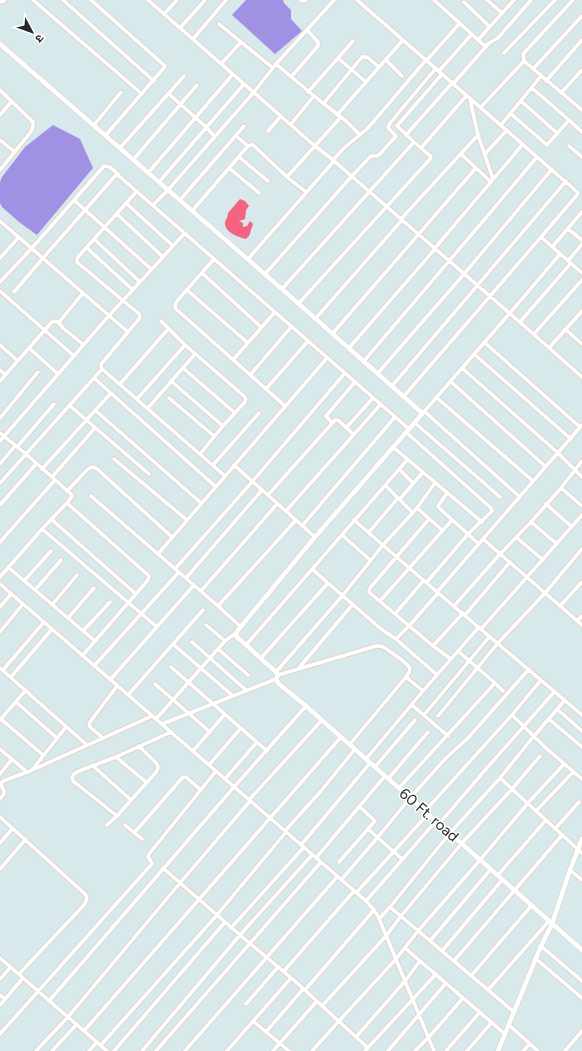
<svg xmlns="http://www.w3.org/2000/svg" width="582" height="1051" font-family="Figtree,'Noto Sans Devanagari',sans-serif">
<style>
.green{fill:#a091e5}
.water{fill:#f46482}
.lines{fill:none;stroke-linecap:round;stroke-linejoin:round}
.minor-casing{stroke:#e2d4cd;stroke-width:5.5}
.tertiary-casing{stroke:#e2d4cd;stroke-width:6}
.secondary-casing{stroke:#e2d4cd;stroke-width:7}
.minor{stroke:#fff;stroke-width:3.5}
.tertiary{stroke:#fff;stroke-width:4.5}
.secondary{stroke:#fff;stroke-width:5}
.labels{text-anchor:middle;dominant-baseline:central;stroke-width:3;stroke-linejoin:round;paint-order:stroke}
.street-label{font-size:15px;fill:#272727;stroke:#fff}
</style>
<rect width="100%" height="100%" fill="#d8e9eb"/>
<path class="green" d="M246 0H283L284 3 291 10V19L302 31 275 54 232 15Z
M53 125 80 139 93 168 37 235 19 222 2 207 0 203V182L2 177 25 147Z"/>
<path class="water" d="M240 199 245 201 249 206 246 210 245 219 239 221 243 223V227L247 226 250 221 253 224 249 236 246 239C239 237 224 233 225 222 226 219 228 217 228 213Z"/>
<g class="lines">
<defs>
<path id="minor" d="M33 0 142 94
M63 0 154 81
M91 0 165 66 163 69 105 136
M148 0 315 146 333 160 530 331 582 377
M301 0 304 1 306 0
M357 0 576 191 578 193 577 195 541 237 582 273
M434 0 486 47
M487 0 502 13
M464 2 490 27
M164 14 177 0
M219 24 273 68
M180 28 205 0
M193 39 226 0
M478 40 514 0
M504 53 555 0
M338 58 366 82
M386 60 402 76
M427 60 460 23
M524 61 582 110
M221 64 241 42
M276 64 314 96 346 121 360 135
M533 69 582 16
M439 71 472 34
M291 77 318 46V42L307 30
M546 81 582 40
M454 83 489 43 498 38 531 0
M0 90 33 122V127L30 133 0 170
M308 92 353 41
M561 93 582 70
M169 94 206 127 215 137
M521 101 557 133
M323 104 362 57H367L379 67
M481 107 524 61 523 54 573 0
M511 114 547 145 569 120 532 88
M0 115 12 101
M337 115 403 40
M569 120 582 132
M291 124 314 96
M94 125 121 92
M501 125 541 76
M268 131 281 116
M406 135 453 82
M478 135 493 179
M236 136 248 146
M0 140 15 152
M569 146 582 157
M120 148 184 76
M421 148 467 95
M461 154 491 182
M485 154 507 130
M239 157 268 181
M133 160 197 85
M333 160 344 148 368 128 426 60
M229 168 259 193
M148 173 233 74
M287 177 340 118
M159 182 244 84
M137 191 78 257 77 260V262L139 314 140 316 139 319 102 363 101 366 102 369 225 476
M74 200 151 269
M180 200 244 126
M126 203 173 246
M153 205 168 190 254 92 276 64 334 0
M192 211 248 146 251 145H253L287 177 306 192
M117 214 163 257
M401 219 478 135 471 104 470 98
M0 221 128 332
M568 229 582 240
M94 239 140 282
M552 247 582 212
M87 248 133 290
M435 248 523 144
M0 258 19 237
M214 259 177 301C175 304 174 306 176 309L285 406
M248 259 334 161
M568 261 582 244
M202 273 261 327
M265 274 351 177 371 156H377L380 154 396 136 388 128 390 123 436 68
M0 282 32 248 104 166C110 165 114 171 119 175
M282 289 414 142
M187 290 248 343
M0 291 74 356
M14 292 43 258 115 176 117 175 119 176 409 429
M299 303 430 159 431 156 429 155 414 142 397 126 442 74
M316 318 402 220
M161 321 185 345 244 396 246 399 245 402 223 426 200 454
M58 322 64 329 84 345
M520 322 571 263
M565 329 582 344
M333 333 476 168
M534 334 582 280
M484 342 580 427
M0 345 18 361
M29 348 58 374
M349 348 435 249
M549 348 582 311
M474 354 571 439
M233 360 275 312
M364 361 484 220 537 157
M183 368 235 413
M462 368 558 453 582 477
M0 370 6 375
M378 373 464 274 552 169
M250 375 292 326
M94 378 216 487
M0 381 51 323 53 321 57 322 60 321 83 293
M171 381 223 426
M450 381 546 467
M120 384 168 329
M392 386 566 181
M266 389 308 341
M404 396 541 237
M436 397 533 481
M169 398 214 436
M137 399 185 345
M69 405 149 474
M148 408 195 354
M95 410 201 503
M424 411 520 497
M422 414 510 313 560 254
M0 418 38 372
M332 423 326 416 355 382
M415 423 500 497
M582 425 437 592 582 715
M346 428 373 398
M406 432 491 508 492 511 490 513 468 534 427 582
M0 433 26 454 71 494 72 496 67 503 42 529 0 577
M0 441 106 319 185 233
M17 447 54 404
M393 447 482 522
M114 459 187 520
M0 464 15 446
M213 465 259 413
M234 465 315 537
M42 469 111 393
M399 469 413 483
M52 477 95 428
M0 483 102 369
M385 485 412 512
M561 488 582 506
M67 491 88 469 92 467 96 468 172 537
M447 493 438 506 439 508 479 544
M268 495 335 420H338L354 435
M91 496 218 606 241 627
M400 499 423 472
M67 503 148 575 149 577 148 580 82 656
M546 504 572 527
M0 505 36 464
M417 508 442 530
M286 511 381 404
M51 519 136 594
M429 519 370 588 369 591 370 593 433 646 451 659
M354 520 437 592
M531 522 557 544
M302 526 395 417
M42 529 157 627
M369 532 398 498
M342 535 370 560
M516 537 543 560
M483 539 582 625
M0 542 55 480
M158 554 327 358
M8 567 95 641
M175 569 252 482 345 373
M312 569 381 629 396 639 437 675
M186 578 262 490
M24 581 51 551
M0 584 366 901 374 910 378 916 434 1051
M35 590 61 560
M201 591 277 504
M380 601 452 520
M52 605 77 575
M218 606 296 520
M454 606 500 554 531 522 561 488 582 461
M560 606 582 582
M0 607 11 594
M395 614 424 580
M465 615 510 562
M68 618 94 588
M577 621 582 616
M206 625 225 641
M481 629 582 515
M83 631 110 602
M0 632 23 604
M396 639 409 626 438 593
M192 642 247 691
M173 644 233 696
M246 645 408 459
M433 646 463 613
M218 649 248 675
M261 658 328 583
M94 666 179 572
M171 667 267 751
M0 668 87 745
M298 669 353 604
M3 670 44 622
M276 672 343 595 383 545 417 508 435 483
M278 675 376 646H381L385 648C390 652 409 663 410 669 410 672 407 675 406 677L350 744
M11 677 52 629
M406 677 423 691
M110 680 194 585
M495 683 503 691
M155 684 210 732
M128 695 203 610
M16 702 57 738
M412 705 448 736
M557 709 582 731
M424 715 490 636
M512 715 547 749 582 779
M438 716 498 643 545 593 582 549
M1 719 43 755
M156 719 225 641 236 633
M549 719 582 747
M0 720 26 690
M162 724 276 679
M103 738 90 727 89 724 90 722 117 686
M0 749 27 772
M193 751 225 714
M116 757 146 782
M366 759 423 691 479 627
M92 765 131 800
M209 765 241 728
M375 767 415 720
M32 770 66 727
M0 774 12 759
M500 778 582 853
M225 779 257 742
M388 779 428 732
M399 788 495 683 458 651
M0 799 4 794V791L1 785 2 782 3 781 30 771 152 716
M249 800 322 720
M425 811 512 715 541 680
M536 811 573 772
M117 816 77 784 73 781 72 777 74 774 79 771 116 757 171 732
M0 817 85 894 87 897 86 901 84 905 19 974
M439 824 486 769 555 691
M107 825 117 816 157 771 158 767 157 764 139 746
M125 825 142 839
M368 829 402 859
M555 829 579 802
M285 831 321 791 355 749
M134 833 183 777H186L201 790
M0 843 13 828
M301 845 370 763
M316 858 385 776
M339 862 375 821 359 806
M163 868 240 935 296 982 368 1048
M0 869 26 839
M570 870 582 880
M498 875 546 820
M341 880 378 837 410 798 446 758 468 738 529 669
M356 893 428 814
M366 901 436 821
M379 919 390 907
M231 928 304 847
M430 941 491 869
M541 946 582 981
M405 948 505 1034
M442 951 502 880
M0 958 107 1051
M535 958 582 998
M454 961 562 835
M284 971 354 891
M471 976 532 905
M0 979 11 967
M305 990 374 910
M488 990 549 921
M0 995 5 999
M49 1001 234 787 306 706
M246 1004 278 967
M0 1005 23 978
M322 1006 386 936 401 916 462 843 512 789 540 756
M514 1012 390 907 450 833 500 778 534 736 565 700
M253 1021 289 1051
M509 1025 538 1051
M84 1031 341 737
M266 1032 303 989
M0 1034 150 866 152 864C151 860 149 859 148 856L149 854 216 771
M356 1037 405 981 420 961
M101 1045 217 915 286 832
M36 1051 68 1017 180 883 250 801
M52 1051 77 1024
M89 1051 97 1042
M114 1051 225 922
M142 1051 240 935 312 855
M156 1051 321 862
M185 1051 337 877
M227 1051 291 978
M273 1051 317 1001
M312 1051 339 1021 396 959 418 931 480 860 528 803 564 764
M365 1051 436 974
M388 1051 446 983
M415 1051 429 1037 463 998
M446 1051 480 1012
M467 1051 492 1022
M523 1051 530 1044
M565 1051 582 1031"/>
<path id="tertiary" d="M0 44 282 289 421 412 422 414 409 429 315 537 238 630 236 635 237 637 276 672 278 675 276 679 279 684 306 706 582 950
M498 1051 541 946 552 924 570 870 582 839"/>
<path id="secondary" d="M0 1 4 0"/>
</defs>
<use href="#minor" class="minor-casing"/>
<use href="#tertiary" class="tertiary-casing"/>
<use href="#secondary" class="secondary-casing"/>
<use href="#minor" class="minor"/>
<use href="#tertiary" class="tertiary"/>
<use href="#secondary" class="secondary"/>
</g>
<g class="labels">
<g class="street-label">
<text transform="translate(429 815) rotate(41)">60 Ft. road</text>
</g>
</g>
<g transform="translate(32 32) rotate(131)" stroke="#ffffff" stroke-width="3" paint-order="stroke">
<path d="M0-3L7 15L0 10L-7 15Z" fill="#272727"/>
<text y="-6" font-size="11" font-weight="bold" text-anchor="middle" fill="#272727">उ</text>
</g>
</svg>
